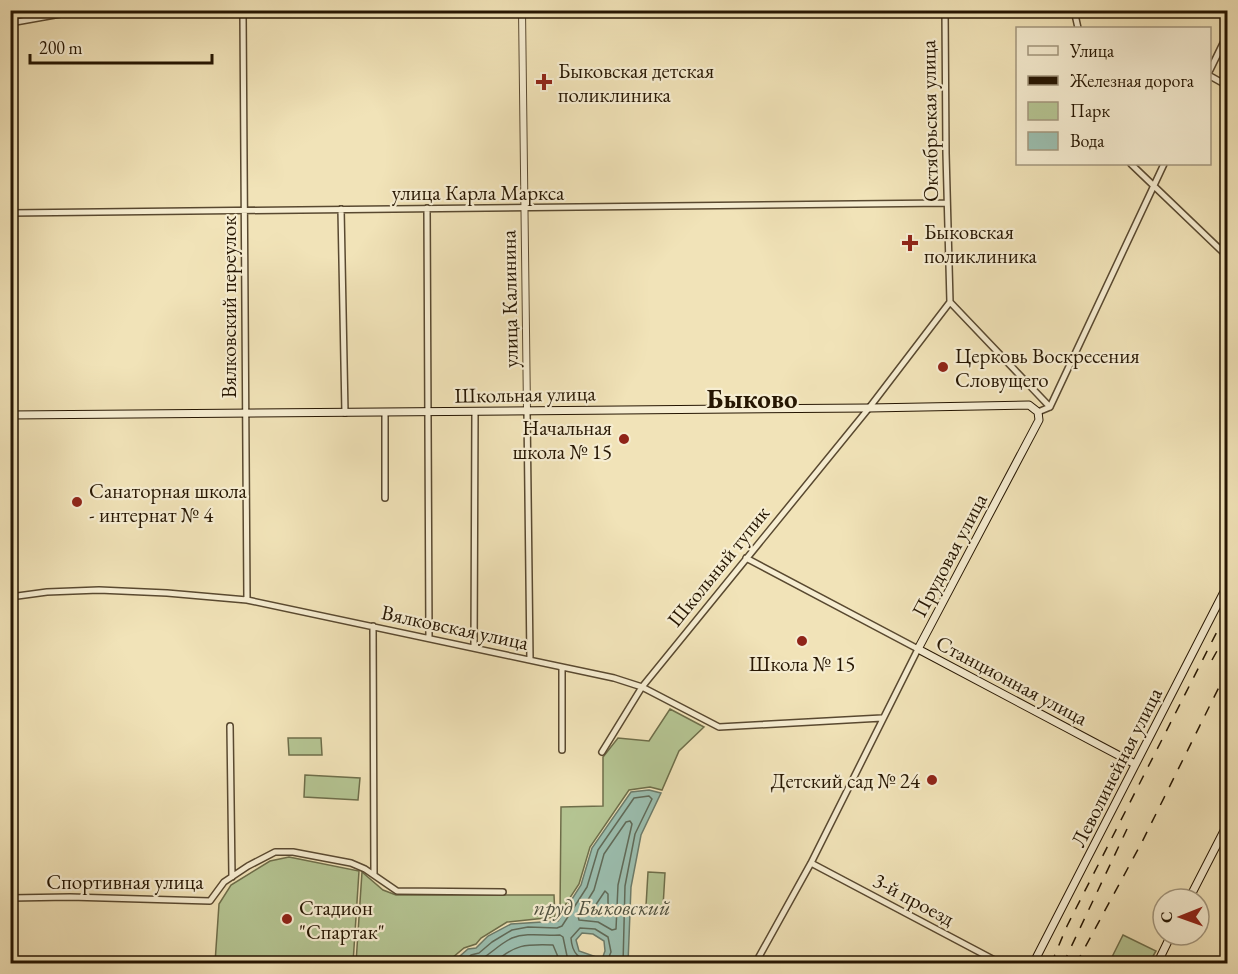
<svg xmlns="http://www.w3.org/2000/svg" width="1238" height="974" font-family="'EB Garamond',serif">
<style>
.green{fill:#b5c593;stroke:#6e6e4a;stroke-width:1.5}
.water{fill:#9bbeaf;stroke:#6c7b6a;stroke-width:1.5;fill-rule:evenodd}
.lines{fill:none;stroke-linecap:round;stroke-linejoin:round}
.shore{stroke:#606a58;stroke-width:1.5}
.minor-casing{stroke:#594930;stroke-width:8}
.tertiary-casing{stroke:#594930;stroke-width:8}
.secondary-casing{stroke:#261602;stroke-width:9}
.minor{stroke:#f6edd1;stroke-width:5}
.tertiary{stroke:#f6edd1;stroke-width:6}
.secondary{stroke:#f6edd1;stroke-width:7}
.rail{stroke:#261602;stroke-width:1.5;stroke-dasharray:10 10;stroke-linecap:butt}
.poi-dot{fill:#8f2418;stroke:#f6edd1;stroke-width:2}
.labels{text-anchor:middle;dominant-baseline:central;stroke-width:4.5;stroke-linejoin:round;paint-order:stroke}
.poi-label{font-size:21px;fill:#261602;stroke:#f6edd1;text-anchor:start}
.street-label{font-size:21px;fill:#261602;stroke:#f6edd1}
.water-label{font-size:22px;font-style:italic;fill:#4f513f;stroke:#f6edd1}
.district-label{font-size:27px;font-weight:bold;fill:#261602;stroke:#f6edd1}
</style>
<rect width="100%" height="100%" fill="#f1e3b8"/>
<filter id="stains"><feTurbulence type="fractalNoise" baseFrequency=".00333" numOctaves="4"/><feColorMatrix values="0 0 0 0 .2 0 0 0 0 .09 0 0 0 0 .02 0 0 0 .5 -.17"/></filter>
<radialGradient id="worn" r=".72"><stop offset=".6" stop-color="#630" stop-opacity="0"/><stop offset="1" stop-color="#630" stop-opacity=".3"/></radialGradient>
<path class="green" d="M670 709 704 727 679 751 662 790 650 787 629 790 590 847 579 884 560 913 561 807 603 806V757L618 738 649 741Z
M288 738H321L322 755H289Z
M305 775 360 778 358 800 304 797Z
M289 857 359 871 353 963H215L219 904 231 885 270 861Z
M362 872 383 890 396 895H554L555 917 507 922 481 938 476 944 464 948 446 963H356Z
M648 872 665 873 663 907 646 906Z
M1123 935 1156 951 1149 963H1112L1111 959Z"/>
<path class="water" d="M649 790 661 793 641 835 631 887 628 963H452L468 949 476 948 488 936 511 924 558 921 581 885 592 848 631 792ZM582 933 593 934 604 941 605 951 602 959 579 951 576 940Z"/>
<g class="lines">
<path class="shore" d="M630 821 632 824 618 885 616 929 612 930 598 922 579 920 578 916 594 890 604 854 626 822Z
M605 891 608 894V912L605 915 595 912 593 909Z
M460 964 471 955 479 953 492 942 512 930 528 927 557 928 562 926 587 887 598 850 634 798 649 796 652 799 635 834 625 886 623 964
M472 964C489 957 497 945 512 938 527 932 545 936 560 935L563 937 567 956 574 964
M493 964C515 944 525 944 553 945L561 964
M594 964C579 959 572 954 571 938L580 928 595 929 608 937 611 952 606 964"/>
<defs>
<path id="minor" d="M114 10 243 14 595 10
M945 10 946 153 950 302 1050 407
M1074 10 1078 28
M243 14 247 600
M10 23 83 10
M1210 70 1228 33
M1210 76 1228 86
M1131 164 1228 257
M427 208 429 637
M341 209 345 413
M10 213 947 203
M527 411 530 660
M1038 412 1050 407 1164 164
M385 498V412
M746 558 918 649 811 863 755 964
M10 597 47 592 99 590 167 593 247 600 614 678 642 687 719 727 882 718
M373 626 374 875
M474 648 475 411
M230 726 232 877
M562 750V667
M602 752 642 687 869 408 950 302
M811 863 1002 964
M10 898 70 897 210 901 224 882 248 866 275 852H293L351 863 365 869 397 891 503 892"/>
<path id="tertiary" d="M522 10 527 411"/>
<path id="secondary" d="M10 415 869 408 1029 405 1038 412 1039 420 918 649 1135 764
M1189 899 1228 823
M1033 964 1228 584
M1157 964 1171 935"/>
</defs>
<use href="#minor" class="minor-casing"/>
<use href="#tertiary" class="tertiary-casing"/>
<use href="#secondary" class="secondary-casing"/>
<use href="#minor" class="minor"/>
<use href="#tertiary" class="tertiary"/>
<use href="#secondary" class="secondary"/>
<path class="rail" d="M1212 660 1228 631
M1051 964 1067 926 1228 610
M1063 964 1127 829
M1076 964 1142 842 1228 669"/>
</g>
<g class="poi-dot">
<path d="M541 73h6v6h6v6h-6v6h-6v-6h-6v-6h6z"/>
<path d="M907 234h6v6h6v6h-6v6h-6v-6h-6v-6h6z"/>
<circle cx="943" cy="367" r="6"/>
<circle cx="624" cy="439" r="6"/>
<circle cx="77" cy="502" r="6"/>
<circle cx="802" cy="641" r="6"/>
<circle cx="932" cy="780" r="6"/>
<circle cx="287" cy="919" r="6"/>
</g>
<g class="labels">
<g class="poi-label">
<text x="558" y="70">Быковская детская<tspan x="558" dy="24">поликлиника</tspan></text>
<text x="924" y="231">Быковская<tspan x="924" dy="24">поликлиника</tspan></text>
<text x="955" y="355">Церковь Воскресения<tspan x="955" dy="24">Словущего</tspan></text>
<text x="612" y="427" text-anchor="end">Начальная<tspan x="612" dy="24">школа № 15</tspan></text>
<text x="89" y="490">Санаторная школа<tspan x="89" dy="24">- интернат № 4</tspan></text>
<text x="802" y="663" text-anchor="middle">Школа № 15</text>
<text x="920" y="780" text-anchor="end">Детский сад № 24</text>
<text x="299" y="907">Стадион<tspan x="299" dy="24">"Спартак"</tspan></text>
</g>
<g class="street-label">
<text transform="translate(929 121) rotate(-91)">Октябрьская улица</text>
<text x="478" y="192">улица Карла Маркса</text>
<text transform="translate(509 299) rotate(-91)">улица Калинина</text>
<text transform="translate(228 307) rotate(-90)">Вялковский переулок</text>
<text transform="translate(525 394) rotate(-1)">Школьная улица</text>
<text transform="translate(949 555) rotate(-62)">Прудовая улица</text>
<text transform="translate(718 566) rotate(-51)">Школьный тупик</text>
<text transform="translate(455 627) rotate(12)">Вялковская улица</text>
<text transform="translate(1012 680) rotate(28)">Станционная улица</text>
<text transform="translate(1116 767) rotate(-63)">Леволинейная улица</text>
<text x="125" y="881">Спортивная улица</text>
<text transform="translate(914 899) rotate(28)">3-й проезд</text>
</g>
<g class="water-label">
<text x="602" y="907">пруд Быковский</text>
</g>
<g class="district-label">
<text x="752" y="398">Быково</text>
</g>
</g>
<rect width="1238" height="974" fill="none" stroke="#f1e3b8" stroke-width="36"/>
<rect x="12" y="12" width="1214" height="950" fill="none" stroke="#261602" stroke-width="3"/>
<rect x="18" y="18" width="1202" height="938" fill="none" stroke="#261602" stroke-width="1.5"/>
<rect x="1016" y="27" width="195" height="138" fill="#f6edd1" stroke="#a3977e" stroke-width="1.5"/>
<rect x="1028" y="46" width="30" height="9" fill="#f6edd1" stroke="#a3977e" stroke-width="1.5"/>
<text x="1070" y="57" font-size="18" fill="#261602">Улица</text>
<rect x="1028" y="76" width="30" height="9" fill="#261602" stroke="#a3977e" stroke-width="1.5"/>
<text x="1070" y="87" font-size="18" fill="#261602">Железная дорога</text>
<rect x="1028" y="102" width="30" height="18" fill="#b5c593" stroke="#a3977e" stroke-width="1.5"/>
<text x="1070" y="117" font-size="18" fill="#261602">Парк</text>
<rect x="1028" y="132" width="30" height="18" fill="#9bbeaf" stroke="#a3977e" stroke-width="1.5"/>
<text x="1070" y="147" font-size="18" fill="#261602">Вода</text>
<g transform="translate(1181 917) rotate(269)"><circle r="28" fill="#f6edd1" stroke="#a3977e" stroke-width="1.5"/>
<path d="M0-4.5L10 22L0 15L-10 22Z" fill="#8f2418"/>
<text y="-9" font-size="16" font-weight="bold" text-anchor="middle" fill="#261602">С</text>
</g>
<path d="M30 54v9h182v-9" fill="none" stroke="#261602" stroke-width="3"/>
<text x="39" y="54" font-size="18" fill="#261602" stroke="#f6edd1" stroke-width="4.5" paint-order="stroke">200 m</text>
<rect width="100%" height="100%" filter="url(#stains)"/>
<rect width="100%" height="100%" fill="url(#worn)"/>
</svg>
